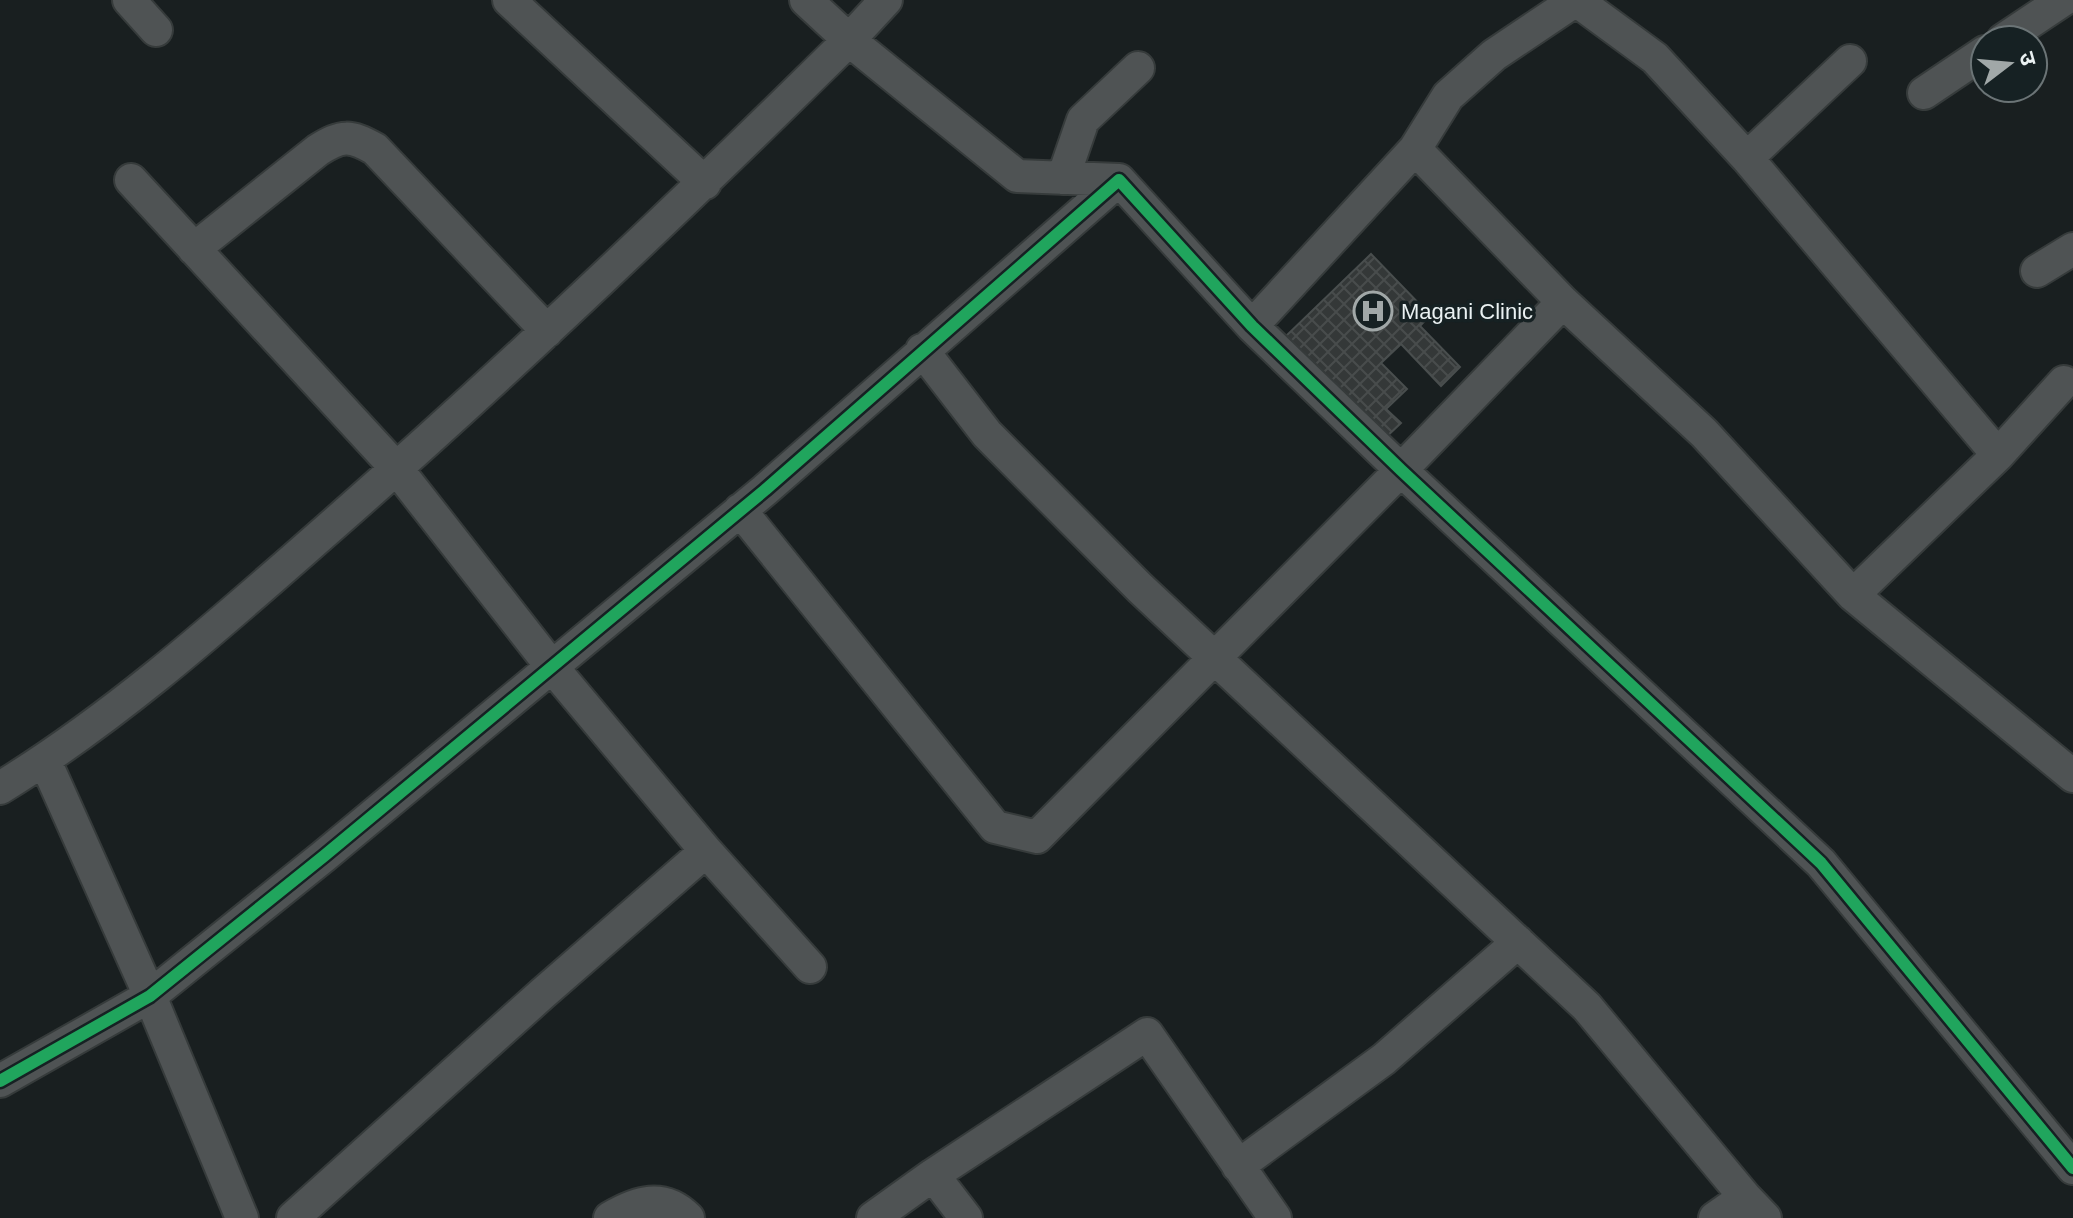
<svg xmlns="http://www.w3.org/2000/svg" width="2073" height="1218" font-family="Helvetica,'Noto Sans Devanagari',sans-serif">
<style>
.building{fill:url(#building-cross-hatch);stroke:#494e4e;stroke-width:2}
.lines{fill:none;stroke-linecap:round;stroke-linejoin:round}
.street-casing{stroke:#363b3b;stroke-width:36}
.street{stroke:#4f5354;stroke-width:32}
.cycleway-casing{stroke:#162123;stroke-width:17}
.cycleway{stroke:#20a55d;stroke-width:12}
.labels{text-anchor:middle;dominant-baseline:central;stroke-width:7;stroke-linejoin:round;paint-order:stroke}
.poi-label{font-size:22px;fill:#eaf1f2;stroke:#162123;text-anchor:start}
</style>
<defs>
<pattern id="building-cross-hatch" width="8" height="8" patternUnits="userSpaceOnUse" patternTransform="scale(2)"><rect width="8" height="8" fill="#343838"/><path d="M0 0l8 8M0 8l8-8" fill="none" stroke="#484c4c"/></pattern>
</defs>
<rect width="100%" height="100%" fill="#191f20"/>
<path class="building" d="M1371 254 1430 315 1420 326 1460 367 1441 386 1401 344 1381 363 1407 389 1386 409 1401 423 1384 439 1286 336Z"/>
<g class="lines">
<defs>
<path id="street" d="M129 0 156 30
M509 0 705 183
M806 0 849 40 886 0
M1576 0 1655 58 1747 158 1998 455
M2003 40 2063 0
M1924 93 1985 52
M1415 149 1563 302
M1747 158 1850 61
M1063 178 1083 120 1138 68
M131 180 397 469 552 667 706 851 542 994 293 1218
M194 249 318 150C342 135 350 135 375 149L547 331
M2037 271 2073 249
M1252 326 1415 149 1448 96 1494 55 1576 0
M922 350 987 434 1140 588 1587 1007 1745 1197
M2064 382 1998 455 1853 595 2073 776
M740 510 995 827 1037 837 1401 470 1563 302 1704 433 1853 595
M45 761 150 996 242 1218
M0 788C119 715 223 621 328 529 507 372 679 208 849 40L1017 176 1119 180
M706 851 810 967
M0 1081 150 996 324 856 765 490 1119 180 1252 326 1401 470 1821 863 2073 1168
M1238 1166 1384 1059 1518 942
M933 1175 1147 1034 1275 1218
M610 1218C637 1202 663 1193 688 1218
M873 1218 933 1175 966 1218
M1715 1218 1745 1197 1765 1218"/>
</defs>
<use href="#street" class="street-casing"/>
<use href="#street" class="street"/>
<defs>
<path id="cycleway" d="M0 1081 150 996 324 856 765 490 1119 180 1252 326 1401 470 1821 863 2073 1168"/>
</defs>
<use href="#cycleway" class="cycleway-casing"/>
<use href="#cycleway" class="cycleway"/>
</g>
<defs>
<symbol id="hospital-ring" viewBox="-11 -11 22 22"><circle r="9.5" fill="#162123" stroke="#a1a8a8" stroke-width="1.5"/><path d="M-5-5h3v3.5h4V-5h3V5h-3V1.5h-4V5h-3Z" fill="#a1a8a8"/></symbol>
</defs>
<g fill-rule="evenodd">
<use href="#hospital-ring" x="1351" y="289" width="44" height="44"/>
</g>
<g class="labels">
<g class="poi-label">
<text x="1401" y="311">Magani Clinic</text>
</g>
</g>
<g transform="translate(2009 64) rotate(74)"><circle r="38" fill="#162123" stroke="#6b7476" stroke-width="2"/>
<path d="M0-6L14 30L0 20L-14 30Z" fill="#a1a8a8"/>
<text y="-12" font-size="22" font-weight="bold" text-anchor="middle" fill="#eaf1f2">उ</text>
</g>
</svg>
